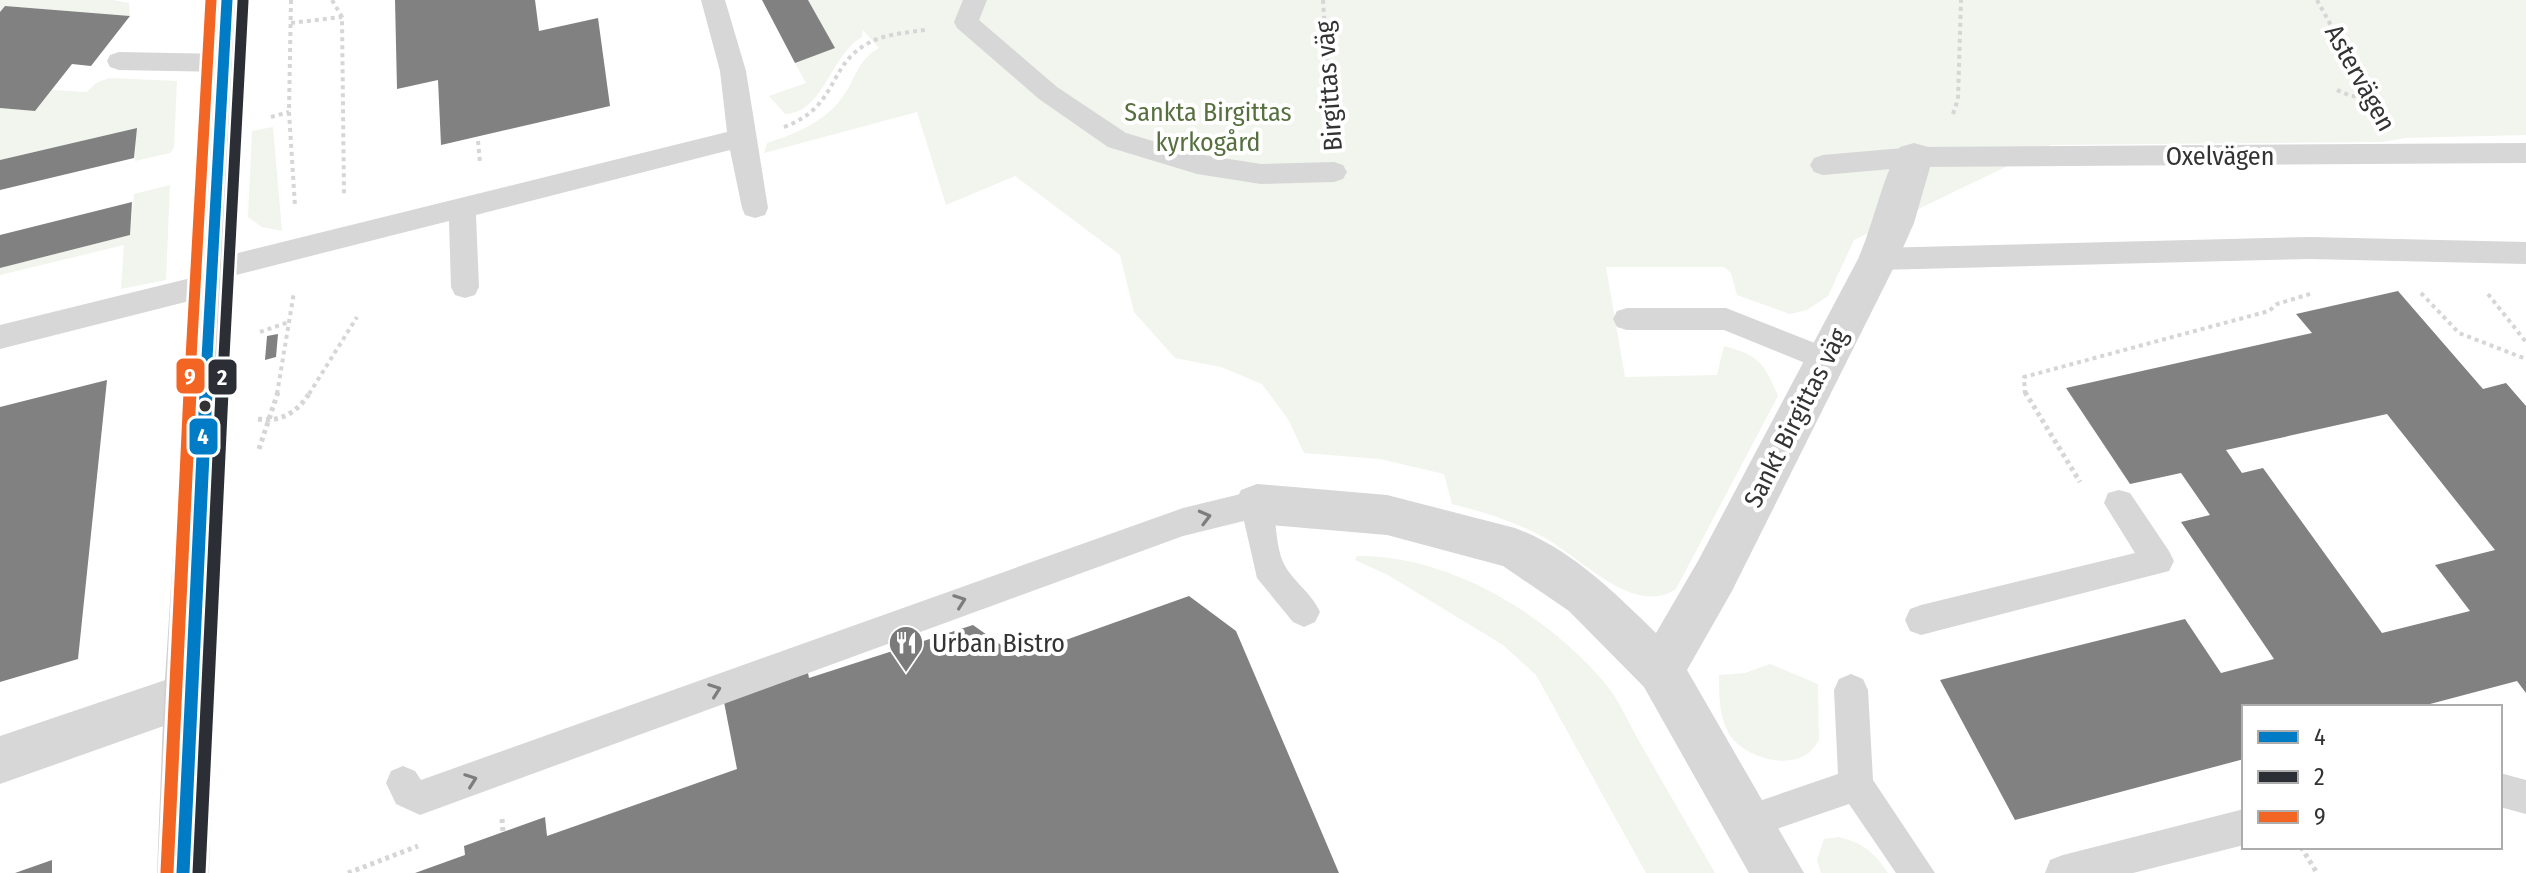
<svg xmlns="http://www.w3.org/2000/svg" width="2526" height="873" font-family="'Fira Sans Condensed',sans-serif">
<style>
.green{fill:#f1f5ed}
.building{fill:#818181;fill-rule:evenodd}
.lines{fill:none;stroke-linecap:round;stroke-linejoin:round}
.path-far1{stroke:#d6d6d6;stroke-width:4;stroke-dasharray:4 4;stroke-linecap:butt}
.path{stroke:#d6d6d6;stroke-width:5;stroke-dasharray:4 4;stroke-linecap:butt}
.lane{fill:#d7d7d7;fill-rule:evenodd}
.street{fill:#d7d7d7;fill-rule:evenodd}
.secondary{fill:#d0d0d0;fill-rule:evenodd}
.bus-1-far1-casing{stroke:#fff;stroke-width:16}
.bus-1-casing{stroke:#fff;stroke-width:19}
.bus-2-far1-casing{stroke:#fff;stroke-width:16}
.bus-2-casing{stroke:#fff;stroke-width:19}
.bus-3-far1-casing{stroke:#fff;stroke-width:16}
.bus-3-casing{stroke:#fff;stroke-width:19}
.bus-1-far1{stroke:#007cc6;stroke-width:11}
.bus-1{stroke:#007cc6;stroke-width:13}
.bus-2-far1{stroke:#2c2e35;stroke-width:11}
.bus-2{stroke:#2c2e35;stroke-width:13}
.bus-3-far1{stroke:#f26522;stroke-width:11}
.bus-3{stroke:#f26522;stroke-width:13}
.oneway{stroke:#7d7d7d}
.bus-dot{fill:#333;stroke:#fff;stroke-width:3}
.labels{text-anchor:middle;dominant-baseline:central;stroke-width:8;stroke-linejoin:round;paint-order:stroke}
.street-label{font-size:26px;fill:#333;stroke:#fff}
.park-label{font-size:26px;fill:#56703f;stroke:#fff}
.poi-label{font-size:26px;fill:#333;stroke:#fff;text-anchor:start}
.line-badge{stroke:#fff;stroke-width:3}
.badge-label{font-size:22px;text-anchor:middle;font-weight:bold;fill:#fff}
</style>
<rect width="100%" height="100%" fill="#fff"/>
<path class="green" d="M0 0H113L129 3 130 16 5 6 0 12Z
M808 0H2526V135L2405 138 2382 142 2051 145 1854 240 1828 296 1807 310 1790 314 1737 295 1731 273 1724 267H1606L1625 377 1717 375 1724 346C1759 355 1764 363 1778 396L1676 589C1633 617 1582 558 1545 538 1516 522 1484 512 1452 504L1444 474 1380 459 1304 453 1288 419 1262 384 1221 367 1175 358 1134 312 1120 255 1015 176 946 205 917 112 764 153 767 143C795 134 823 123 842 98 855 80 858 59 879 48L863 30 862 37C831 54 824 113 785 114L769 96 806 83 795 63Z
M109 78 177 81 174 148 170 153 135 161 136 128 0 160V108L35 111 52 90 87 92 96 83Z
M273 127 282 231 262 227 248 217 252 131Z
M170 185 166 280 121 289 124 245 0 275V268L130 235 134 194Z
M1357 556C1450 555 1546 614 1605 683 1619 700 1628 722 1639 741 1664 785 1690 829 1715 873H1646L1536 675 1503 645 1388 575 1355 560Z
M1770 664 1818 684 1819 740C1816 744 1812 751 1807 754 1784 770 1740 755 1728 732 1719 715 1719 694 1719 675L1745 673Z
M1839 837C1863 843 1874 852 1888 873H1821L1817 860 1824 839Z"/>
<path class="building" d="M395 0H535L539 31 598 18 610 106 441 145 438 80 397 89Z
M762 0H808L835 48 795 63Z
M5 6 130 16 91 66 72 64 35 111 0 108V12Z
M137 128 134 158 0 190V160Z
M132 202 130 235 0 268V235Z
M2398 291 2483 389 2506 383 2526 406V693L2517 681 2430 704 2432 707H2244V759L2015 820 1940 680 2185 619 2221 673 2274 659 2181 522 2210 515 2181 473 2130 484 2066 388 2312 333 2296 314ZM2387 414 2495 550 2435 565 2470 611 2382 633 2263 468 2242 473 2226 450Z
M278 334 276 357 265 360 267 336Z
M107 380 78 659 0 682V407Z
M1189 596 1236 631 1339 873H415L465 855 464 846 545 817 547 836 737 769 724 702 808 673 809 678 973 625 1018 657Z
M52 860V873H15Z"/>
<g class="lines">
<path class="path-far1" d="M291 0 289 112 295 206
M332 0 342 17 344 195
M1323 0 1331 131
M2317 0 2378 111
M291 23 342 17
M2337 90 2351 96 2369 97
M1953 114 1958 99 1961 0
M271 117 289 112
M784 127C838 107 827 68 865 45 882 34 905 33 925 30
M478 141 480 163
M2421 293 2459 333 2526 359
M2488 294 2526 342
M260 332 289 322
M277 394 294 292
M309 394 357 317
M2025 394 2024 377 2269 311 2277 304 2313 293"/>
<path class="path" d="M2025 392 2080 482
M258 419C281 423 299 411 310 392
M259 449 278 392
M502 819 503 832
M2301 847 2317 873
M348 873 418 846"/>
<path class="lane" d="M701 0H725L746 71 768 208 765 215 755 218 745 215 742 208 730 150 476 215 479 287 475 295 465 298 455 295 451 287 449 221 224 278 227 284 223 292 213 295 0 349V325L203 275 200 270 204 262 214 259 727 132 720 71Z
M963 0H987L979 20 1057 87 1126 133 1197 154 1261 164 1334 162 1343 165 1347 172 1343 179 1334 182 1261 184 1197 174 1108 147 1039 99 957 28 954 22Z
M119 52 224 54 233 57 236 63 233 69 224 72 119 70 110 67 107 61 110 55Z
M2526 143V163L1914 167 1823 175 1814 172 1810 165 1814 158 1823 155 1914 147Z
M2310 237 2526 242V264L2310 259 1878 270 1868 267 1864 259 1868 251 1878 248Z
M1627 308H1726L1835 351 1839 359 1835 367 1825 371 1724 330H1627L1617 327 1613 319 1617 311Z
M1257 490 1268 494C1278 515 1274 541 1283 562 1291 580 1312 593 1320 612L1315 622 1304 627 1293 622 1257 578 1244 521 1183 536 420 815 396 804 386 783 391 771 403 766 415 771 421 780 1183 508Z
M2119 490 2130 493 2169 551 2174 561 2169 571 1921 635 1910 631 1905 620 1910 609 1921 605 2135 553 2104 503 2108 493Z
M1851 674 1863 679 1868 690 1873 780 1935 873H1896L1849 804 1748 839 1736 833 1730 821 1736 809 1838 774 1834 690 1839 679Z
M2500 773 2526 780V814L2500 807Z
M2244 809V845L2133 873H2045L2050 860 2063 855Z"/>
<path class="street" d="M1914 143 1928 147 1933 157 1914 223 1898 259 1732 591 1687 670 1804 873H1749L1644 687 1569 611 1503 566 1387 535 1257 524 1241 518 1234 504 1241 490 1257 484 1387 495 1515 528C1571 549 1615 593 1656 633L1698 561 1858 259C1874 223 1881 181 1900 147Z
M189 672 206 679 214 695 206 711 0 784V736Z"/>
<path class="secondary" d="M209 0H245L214 695 209 873H157L164 695Z"/>
<defs>
<path id="bus-1-far1" d="M205 394 227 0"/>
<path id="bus-1" d="M183 873 206 392"/>
<path id="bus-2-far1" d="M222 394 243 1"/>
<path id="bus-2" d="M199 873 222 392"/>
<path id="bus-3-far1" d="M189 394 211 0"/>
<path id="bus-3" d="M167 872 190 392"/>
</defs>
<use href="#bus-1-far1" class="bus-1-far1-casing"/>
<use href="#bus-1" class="bus-1-casing"/>
<use href="#bus-2-far1" class="bus-2-far1-casing"/>
<use href="#bus-2" class="bus-2-casing"/>
<use href="#bus-3-far1" class="bus-3-far1-casing"/>
<use href="#bus-3" class="bus-3-casing"/>
<use href="#bus-1-far1" class="bus-1-far1"/>
<use href="#bus-1" class="bus-1"/>
<use href="#bus-2-far1" class="bus-2-far1"/>
<use href="#bus-2" class="bus-2"/>
<use href="#bus-3-far1" class="bus-3-far1"/>
<use href="#bus-3" class="bus-3"/>
</g>
<defs><path id="oneway-chevron" d="M-2-3.5L2.5 0L-2 3.5" fill="none" stroke-width="1.6" stroke-linecap="round" stroke-linejoin="round" transform="scale(2)"/></defs>
<g class="oneway">
<use href="#oneway-chevron" transform="translate(1205 517) rotate(-15)"/>
<use href="#oneway-chevron" transform="translate(960 601) rotate(-20)"/>
<use href="#oneway-chevron" transform="translate(715 690) rotate(-20)"/>
<use href="#oneway-chevron" transform="translate(471 780) rotate(-20)"/>
</g>
<defs>
<symbol id="restaurant-pin" viewBox="-11 -11 22 30"><path d="M0 17L-7.5 6A9.5 9.5 0 1 1 7.5 6Z" fill="#7a7a7a" stroke="#fff"/><path d="M-5-6h1v4h1v-4h1v4h1v-4h1v5L-1.5 .5V6h-2V.5L-5-1ZM5-6V6H3V1.5H1.5Q1.5-4 5-6Z" fill="#fff"/></symbol>
</defs>
<g fill-rule="evenodd">
<use href="#restaurant-pin" x="886" y="623" width="40" height="54"/>
</g>
<circle class="bus-dot" cx="205" cy="406" r="7"/>
<g class="labels">
<g class="street-label">
<text transform="translate(2360 78) rotate(61)">Astervägen</text>
<text transform="translate(1329 86) rotate(-94)">Birgittas väg</text>
<text x="2220" y="156">Oxelvägen</text>
<text transform="translate(1796 418) rotate(-63)">Sankt Birgittas väg</text>
</g>
<g class="park-label">
<text x="1208" y="112">Sankta Birgittas<tspan x="1208" dy="30">kyrkogård</tspan></text>
</g>
<g class="poi-label">
<text x="932" y="643">Urban Bistro</text>
</g>
</g>
<g class="line-badge">
<rect x="175" y="357" width="31" height="38" rx="8" fill="#f26522"/>
<rect x="207" y="358" width="31" height="38" rx="8" fill="#2c2e35"/>
<rect x="188" y="417" width="31" height="39" rx="8" fill="#007cc6"/>
</g>
<g class="badge-label">
<text x="190" y="384">9</text>
<text x="222" y="385">2</text>
<text x="203" y="444">4</text>
</g>
<rect x="2242" y="705" width="260" height="144" fill="#ffffff" stroke="#adadad" stroke-width="2"/>
<rect x="2258" y="731" width="40" height="12" fill="#007cc6" stroke="#adadad" stroke-width="2"/>
<text x="2314" y="745" font-size="24" fill="#333333">4</text>
<rect x="2258" y="771" width="40" height="12" fill="#2c2e35" stroke="#adadad" stroke-width="2"/>
<text x="2314" y="785" font-size="24" fill="#333333">2</text>
<rect x="2258" y="811" width="40" height="12" fill="#f26522" stroke="#adadad" stroke-width="2"/>
<text x="2314" y="825" font-size="24" fill="#333333">9</text>
</svg>
